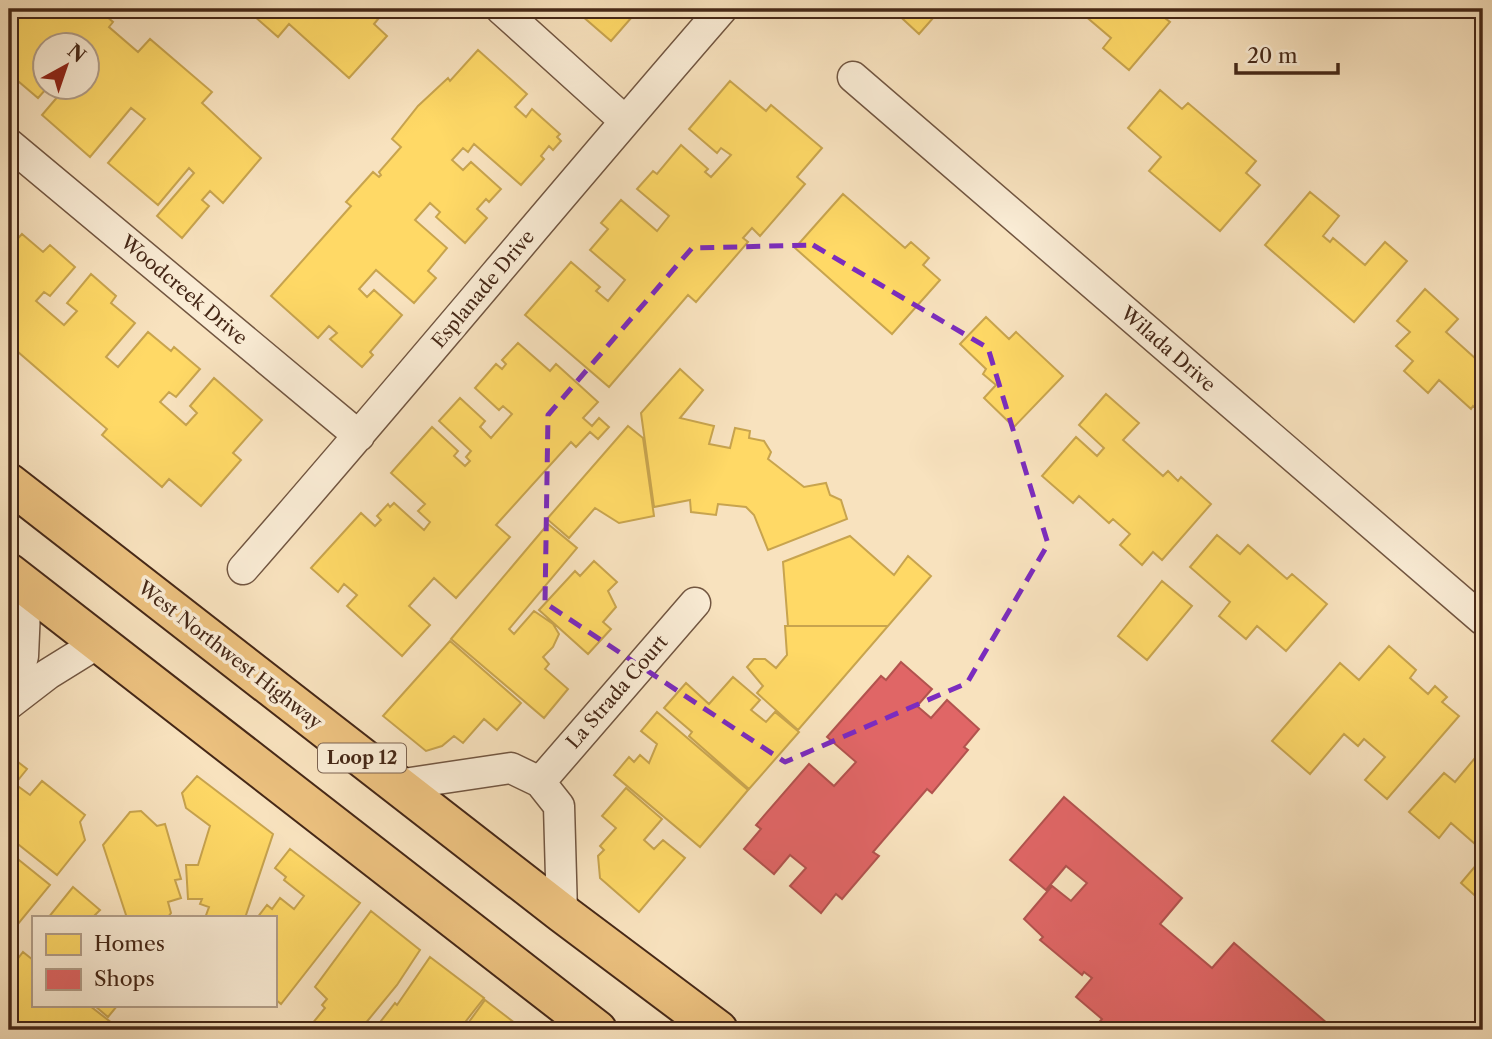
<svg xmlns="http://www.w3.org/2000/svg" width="1492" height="1039" font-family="'Libre Caslon Text',serif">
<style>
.homes{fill:#ffd966;stroke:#c8a44e;stroke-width:2}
.shops{fill:#e06666;stroke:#b2534e;stroke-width:2}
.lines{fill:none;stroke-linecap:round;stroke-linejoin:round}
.street-casing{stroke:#725641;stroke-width:33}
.primary-casing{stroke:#462817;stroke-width:42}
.street{stroke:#faecd5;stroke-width:30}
.primary{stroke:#ecc17f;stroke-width:38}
.marked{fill:none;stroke:#7b2cbf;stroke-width:5;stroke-dasharray:14 9;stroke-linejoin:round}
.labels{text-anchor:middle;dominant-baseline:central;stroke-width:7;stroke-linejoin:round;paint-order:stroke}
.shield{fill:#faecd5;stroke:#7c6350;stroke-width:2}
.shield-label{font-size:18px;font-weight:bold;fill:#462817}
.street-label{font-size:19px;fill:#462817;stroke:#faecd5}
</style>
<rect width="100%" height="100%" fill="#f8e2be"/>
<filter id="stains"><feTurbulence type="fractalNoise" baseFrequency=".00286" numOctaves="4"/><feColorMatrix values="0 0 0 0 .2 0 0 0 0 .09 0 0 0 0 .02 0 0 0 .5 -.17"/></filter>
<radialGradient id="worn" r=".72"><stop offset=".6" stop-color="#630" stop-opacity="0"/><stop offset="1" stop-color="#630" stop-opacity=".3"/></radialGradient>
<path class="homes" d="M16 9H98L113 22 109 27 138 52 150 39 212 92 202 103 261 158 223 203 210 191 202 200 209 206 182 238 157 216 194 173 189 168 158 205 108 163 145 119 131 108 90 157 42 115 65 88H71L77 92 80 88H88V46H46L47 88 38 98 12 76 9 80V17Z
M246 9H394L388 16 383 13 374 24 387 36 349 78 289 24 278 37Z
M574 9H639L611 41Z
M892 9H941L919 34Z
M1077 9H1153L1170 22 1129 70 1103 48 1111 38Z
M478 50 527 94 515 107 526 117 532 109 560 134 557 137 561 141 553 150 549 146 541 156 544 159 521 185 474 144 468 152 463 148 452 160 463 170 471 162 501 189 489 202 486 199 477 209 487 218 465 243 436 217 440 212 430 203 415 220 447 248 428 271 436 278 414 303 376 270 359 289 367 297 374 290 402 315 370 352 373 355 362 367 330 339 337 333 329 326 318 338 271 296 351 206 346 202 373 172 379 177 381 175 379 172 401 147 392 139 418 106 448 78 450 81Z
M730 81 766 111 771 105 822 148 797 177 805 184 760 236 752 228 743 238 748 242 696 302 688 295 609 387 525 315 571 262 600 287 596 291 608 301 625 280 590 250 608 229 601 223 621 200 657 231 669 216 637 189 653 171 657 174 681 145 708 169 705 172 711 177 731 155 721 148 717 153 689 129Z
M1160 90 1182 109 1188 103 1256 161 1246 173 1260 185 1220 231 1149 171 1161 157 1128 128Z
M1310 192 1339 216 1323 236 1330 242 1333 238 1365 265 1385 242 1407 261 1354 322 1265 245Z
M843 194 905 248 911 242 929 258 923 265 940 280 892 334 795 248Z
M22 234 43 252 50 245 75 267 50 296 44 292 36 301 64 325 77 311 67 303 91 274 116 296 111 303 135 323 106 357 118 367 148 332 171 351 174 347 200 369 176 397 169 392 160 402 186 425 197 413 190 406 214 378 262 420 233 453 241 460 201 506 169 479 162 487 102 435 107 429 18 352 9 362V248Z
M1425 289 1458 319 1446 332 1476 359 1483 350 1482 414 1473 406 1471 409 1439 380 1428 393 1404 371 1413 361 1396 346 1410 332 1397 321Z
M986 317 1009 339 1016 332 1063 376 1014 427 984 398 996 385 983 374 986 369 960 344Z
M518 343 550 371 556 364 598 402 583 418 592 426 599 418 609 427 598 439 590 432 576 447 571 442 496 525 510 537 456 598 434 578 409 606 430 625 402 656 347 606 357 595 344 584 338 592 311 568 361 513 375 526 381 520 377 516 388 504 390 507 394 503 424 530 430 522 418 511 425 504 391 473 432 427 458 451 454 456 465 466 470 461 466 457 471 451 439 421 460 398 485 421 480 427 491 438 512 414 503 406 499 410 475 388 496 364 502 369 506 364 502 360Z
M680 369 703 390 680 418 714 426 709 444 730 448 735 428 750 431 749 438 764 441 771 452 768 459 804 487 826 483 830 495 841 500 847 519 768 550 754 515 746 507 718 504 716 515 691 512 690 500 654 507 641 413Z
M1106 394 1139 423 1123 440 1163 476 1168 471 1178 481 1181 477 1211 504 1162 560 1153 552 1142 565 1120 545 1130 534 1113 519 1109 523 1079 496 1073 503 1042 476 1076 437 1097 456 1104 448 1079 425Z
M628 426 643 438 654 516 619 523 595 508 569 538 547 519Z
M548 524 577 548 509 629 514 634 534 611 553 624 559 634 553 647 543 657 549 664 545 669 568 689 544 718 451 639Z
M1217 535 1240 554 1248 545 1287 579 1292 574 1327 604 1286 651 1257 626 1246 639 1219 616 1230 602 1190 567Z
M850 536 894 575 908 556 931 576 888 626H788L783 562Z
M594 561 617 582 608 591 616 607 603 622 611 629 588 654 539 610 575 571 580 576Z
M1162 581 1192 606 1147 660 1118 636Z
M785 626H888L798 730 757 693 763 686 747 667 754 659H765L776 668 787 655Z
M450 641 521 703 497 730 484 719 463 743 454 736 442 746 426 751 383 716Z
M1389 646 1416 670 1410 678 1428 694 1435 686 1447 697 1442 702 1459 716 1387 799 1365 780 1385 757 1364 739 1358 746 1344 734 1310 774 1272 741 1340 663 1359 680Z
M733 677 760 700 751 710 766 722 775 712 799 732 749 789 689 736 692 732 664 708 686 683 709 704Z
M657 712 748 790 700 847 614 775 629 757 634 762 640 755 649 763 657 744 641 731Z
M1480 752 1483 755V851L1451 823 1439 838 1409 812 1444 773 1455 782Z
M9 755 27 769 15 784 30 795 42 781 85 815 80 822 85 840 57 875 9 837Z
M197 776 273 834 245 918H205L209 907 200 904 202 899H188L186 865H198L210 826 186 808 182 793Z
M626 788 662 819 644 840 654 849 663 840 685 858 639 912 600 878 598 856 604 850 600 846 616 828 602 816Z
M141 811 157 826 165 824 181 879 175 880 181 898 168 902 171 913 167 918H127L103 845 130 812Z
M290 849 360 903 281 1004 275 999V918H257L267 905 272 909 280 898 294 909 304 896 284 880 286 877 275 868Z
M9 852 50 885 9 935Z
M1483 857V903L1461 883Z
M73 887 100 910 93 917 95 918H48Z
M371 911 420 950 397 985 360 1030H307L325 1008 322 1005 327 999 315 987Z
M23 952 33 960V1006H90L121 1030H9V970Z
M430 957 484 998 459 1030H374L395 1003 397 1005Z
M485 1000 524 1030H463Z
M95 1006H117L108 1017Z"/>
<path class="shops" d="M901 662 932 689 917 706 931 718 947 700 979 729 964 747 968 750 932 793 927 789 873 852 879 856 842 899 836 894 821 913 790 886 806 868 790 855 774 874 744 849 761 829 756 825 809 764 834 786 856 762 827 737 881 676 886 680Z
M1064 797 1182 898 1160 924 1212 968 1234 943 1335 1030H1092L1102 1019 1076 997 1092 978 1084 972 1082 975 1040 940 1043 937 1024 919 1052 886 1071 901 1087 883 1066 866 1046 890 1010 860Z"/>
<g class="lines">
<defs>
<path id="street" d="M501 9 625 121
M853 77 1483 620
M9 144 359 436
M243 569C405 384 561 194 722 9
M12 699 23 656 26 587
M9 704 48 674 98 643
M540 782 695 603
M397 785 511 768 540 782 559 806 562 913"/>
<path id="primary" d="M9 483 562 913 718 1030
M9 573 597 1030"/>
</defs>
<use href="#street" class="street-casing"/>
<use href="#primary" class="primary-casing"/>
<use href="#street" class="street"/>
<use href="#primary" class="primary"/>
</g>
<path class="marked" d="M813 245 988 348 1048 544 967 683 785 762 545 603 548 415 692 248Z"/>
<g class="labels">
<rect class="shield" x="318" y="743.5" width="88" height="29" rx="5"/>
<g class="shield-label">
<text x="362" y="758">Loop 12</text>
</g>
<g class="street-label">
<text transform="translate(483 289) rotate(-50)">Esplanade Drive</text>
<text transform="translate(184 290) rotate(40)">Woodcreek Drive</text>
<text transform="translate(1168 349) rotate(41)">Wilada Drive</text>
<text transform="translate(230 655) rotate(38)">West Northwest Highway</text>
<text transform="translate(617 692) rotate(-49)">La Strada Court</text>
</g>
</g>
<rect width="1492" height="1039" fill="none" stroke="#f8e2be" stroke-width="35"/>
<rect x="10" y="10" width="1471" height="1018" fill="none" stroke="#462817" stroke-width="3.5"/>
<rect x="18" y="18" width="1457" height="1004" fill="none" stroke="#462817" stroke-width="2"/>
<rect x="32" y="916" width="245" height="91" fill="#faecd5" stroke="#b29e89" stroke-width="2"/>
<rect x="46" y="934" width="35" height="21" fill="#ffd966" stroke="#b29e89" stroke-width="2"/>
<text x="94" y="951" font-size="21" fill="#462817">Homes</text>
<rect x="46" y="969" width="35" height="21" fill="#e06666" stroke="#b29e89" stroke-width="2"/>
<text x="94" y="986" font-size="21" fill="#462817">Shops</text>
<g transform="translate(66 66) rotate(40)"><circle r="33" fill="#faecd5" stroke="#b29e89" stroke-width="2"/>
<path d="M0-5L12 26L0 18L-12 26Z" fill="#8f2418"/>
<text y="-10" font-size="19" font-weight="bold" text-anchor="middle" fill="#462817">N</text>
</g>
<path d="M1236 63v10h102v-10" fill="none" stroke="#462817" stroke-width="3.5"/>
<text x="1247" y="63" font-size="21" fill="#462817" stroke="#faecd5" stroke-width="5" paint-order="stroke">20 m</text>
<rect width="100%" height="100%" filter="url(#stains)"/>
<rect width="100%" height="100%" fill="url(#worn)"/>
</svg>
